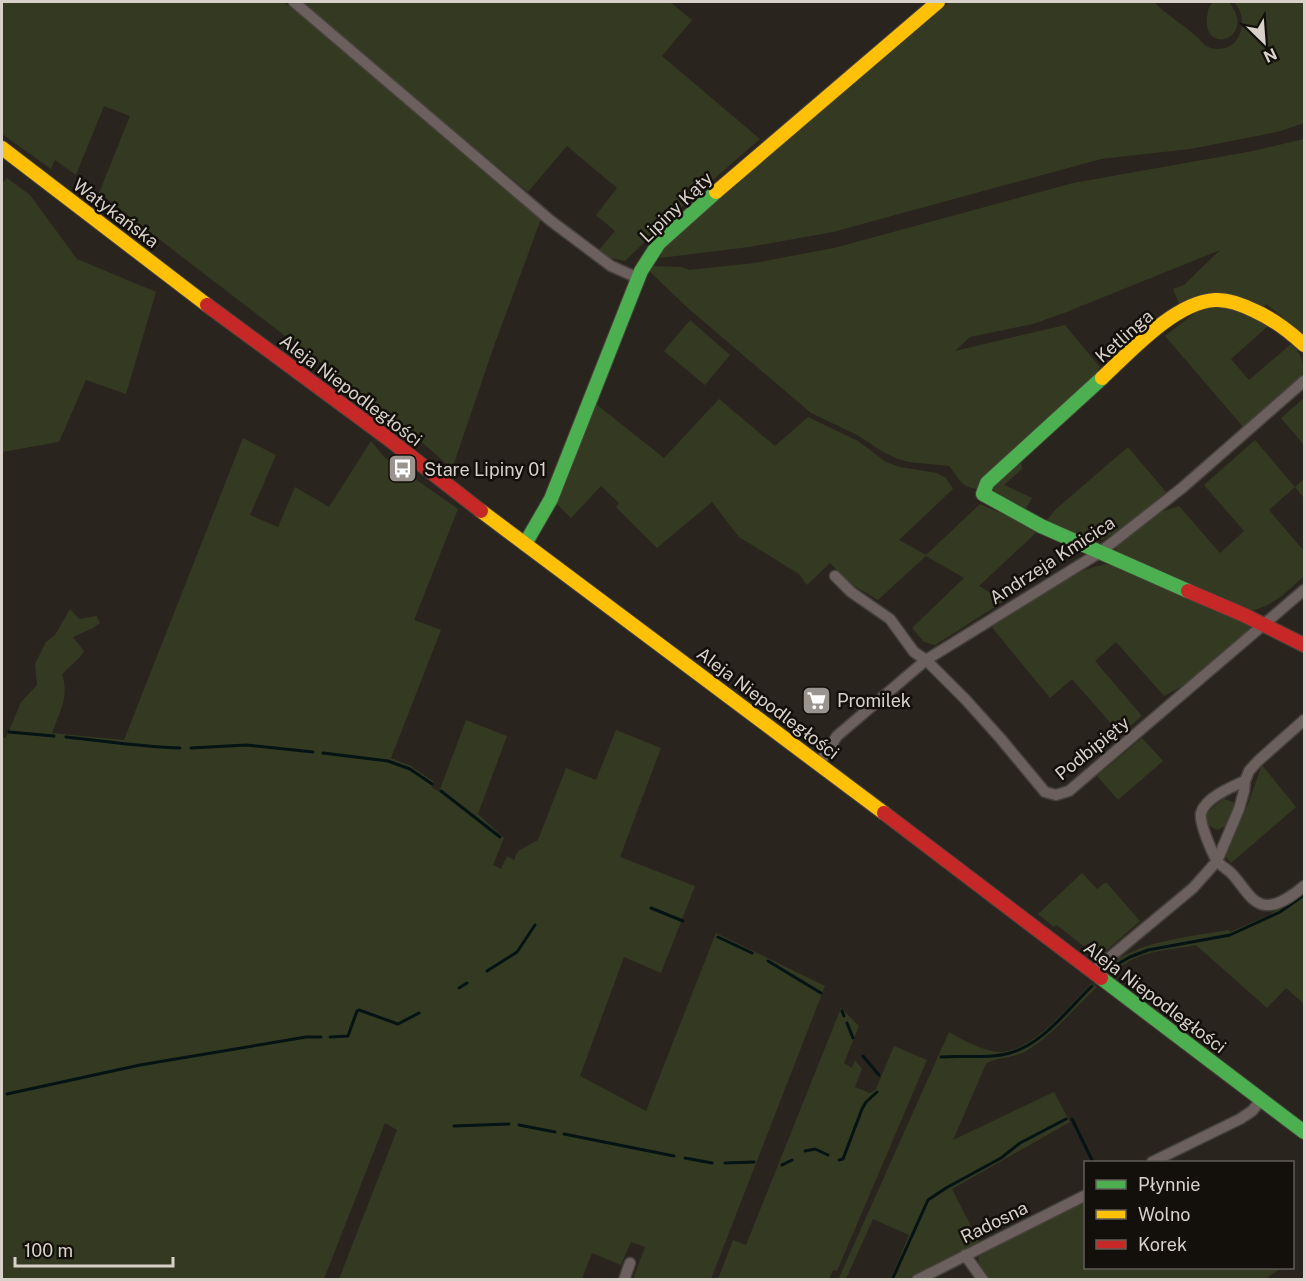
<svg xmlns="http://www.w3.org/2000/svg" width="1306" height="1281" font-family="'Public Sans',sans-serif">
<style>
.green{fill:#343a21}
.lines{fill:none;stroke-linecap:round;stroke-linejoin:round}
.stream{stroke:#051314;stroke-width:3}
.street-casing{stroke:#45403a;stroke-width:13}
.fast-casing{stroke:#45403a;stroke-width:16}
.slow-casing{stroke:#45403a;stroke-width:16}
.jam-casing{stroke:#45403a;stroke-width:16}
.street{stroke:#6b605e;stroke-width:10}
.fast{stroke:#4caf50;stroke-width:14}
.slow{stroke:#ffc107;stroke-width:14}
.jam{stroke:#c62828;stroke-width:14}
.labels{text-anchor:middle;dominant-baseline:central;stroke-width:5;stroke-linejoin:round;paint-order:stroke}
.street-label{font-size:18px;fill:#d7d1ca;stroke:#130f0a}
.poi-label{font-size:18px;fill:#d7d1ca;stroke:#130f0a;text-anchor:start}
</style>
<rect width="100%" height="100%" fill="#2a241e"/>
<path class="green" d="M2 2H284L541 219 494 346 452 469 414 435 99 193 130 116 104 106 76 175 55 160 51 169 2 134Z
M299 2H670L692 20 662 56 760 139 669 218 625 261 611 258 599 250 615 231 596 215 617 188 567 146 528 192Z
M950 2H1154C1166 15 1183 24 1197 37 1201 41 1206 47 1211 48 1240 55 1251 20 1234 2H1304V123L1277 132 1190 149 1101 159 833 232 749 247 660 258 663 249 672 237Z
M1214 2H1229C1258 39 1203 56 1207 18 1208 10 1208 6 1214 2Z
M1304 139V334L1266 304 1262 310 1245 301 1181 308 1173 289 1184 285 1220 250 1064 313 1033 324 970 337 955 351 1065 325 1100 367 1094 379 984 479 977 489C959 486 960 479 949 466L909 462 898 459 885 453 857 435 811 413 689 309 649 271V268L653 266 682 267 689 270 754 263 834 248 1073 183 1253 151Z
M7 178 30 195 77 259 156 292 126 394 86 380 59 442 2 452V183Z
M1225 305 1251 315 1268 326 1231 359 1249 380 1291 344C1302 353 1306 367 1301 380L1244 428 1165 336 1196 312Z
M690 320 730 355 705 385 664 351Z
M1304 398V445L1281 418Z
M719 399 775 446 808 417 858 441 886 462 900 467 937 473 946 478 953 489 899 540 926 555 980 504 1039 530 979 586 1004 601 935 645 924 642 912 628 964 578 926 556 878 600 851 584 830 563 807 585 799 574 739 537 712 502 657 548 616 507 619 503 601 486 571 518 557 504 596 404 664 458Z
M243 438 276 455 250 515 278 527 295 487 329 507 371 441 384 457 458 509 414 620 441 630 391 758 411 766 434 782 431 787 439 792 466 720 507 736 478 814 504 838 493 865 501 869 507 856 514 860 518 851 538 840 566 768 596 780 616 730 661 748 620 857 695 886 661 973 624 957 580 1076 646 1111 716 933 825 986 711 1279H633L645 1247 631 1242 621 1265 592 1253 582 1279H339L397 1130 385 1123 324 1279H2V737L6 738 21 702 37 685 35 664 46 642 55 635 70 609 79 619 97 616 100 623 93 628 73 637 84 651C79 661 69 665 62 675 70 696 59 713 52 733L124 740Z
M1255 440 1295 487 1304 479V498L1295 487 1269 510 1304 551V576C1284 594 1272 608 1244 612L1116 554V545L1158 513 1179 506 1220 553 1244 531 1204 485Z
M1128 447 1166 492C1148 506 1113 542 1090 542L1046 521 1056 509Z
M1020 457 1022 469 1004 485 1032 498 1025 510 1013 508 990 493 991 486Z
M1105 564 1122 567 1252 626 1254 629 1188 683 1164 696 1116 642 1095 661 1142 716 1120 734 1072 679 1050 698 990 625 1084 570Z
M1142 738 1163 761 1118 800 1097 776Z
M1262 765 1296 807 1231 863 1224 855 1245 812Z
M1224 799 1233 802 1234 806 1226 826 1217 830C1208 826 1205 822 1207 812Z
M1082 873 1097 889 1106 882 1140 921 1107 950 1092 953 1057 925 1054 927 1038 914Z
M1304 890V1004L1286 988 1267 1008 1196 945C1161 952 1148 948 1115 970L1112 965 1115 963 1114 961C1148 940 1189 937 1228 930L1230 932 1269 915Z
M1092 983 1097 987C1074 1008 1053 1035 1026 1051 1012 1059 995 1057 986 1064L953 1140 1054 1092 1070 1122 952 1189 979 1242 907 1279H887L891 1278 909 1235 873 1219 846 1279 838 1280 949 1032C960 1039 988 1053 1001 1052 1036 1049 1068 1006 1092 983Z
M841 1008 859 1026 844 1063 852 1068 855 1060 862 1069 855 1087 870 1093 876 1089 894 1046 927 1060 837 1271 833 1270 829 1279H718L733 1240 746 1245Z
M1085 1200 1086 1268H1281L1267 1278 1268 1280H989C982 1271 977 1265 979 1254Z"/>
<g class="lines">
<path class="stream" d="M9 732 54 736
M66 737C104 741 142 747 180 748
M191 748 246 745 313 752
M323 753 388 761 410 769 432 784
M441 791 500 837
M651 908 683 921
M718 937 752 953
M768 961 821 993
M1116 965 1130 957 1148 950 1230 935 1280 912 1304 895
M487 971 517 952 535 925
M459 988 467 983
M842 1011 844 1016
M847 1023 853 1038
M330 1037 348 1036 357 1011 359 1010 398 1024 419 1013
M863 1056 879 1075
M941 1057C963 1055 985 1059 1006 1054 1042 1046 1067 1010 1092 986
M7 1094 140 1065 306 1037H321
M1072 1119 1093 1162
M519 1125 555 1132
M454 1126 509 1124
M564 1134 674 1156
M805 1151 815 1149 828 1155
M685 1158 712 1163
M839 1160 843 1159 862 1109 866 1102 877 1092
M725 1163 754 1162
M782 1165 792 1160
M892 1280 928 1200 946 1188 1001 1158 1020 1143 1066 1119"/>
<defs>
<path id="street" d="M294 2 551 221 611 266 638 278
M835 576 851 592 890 619 914 652 926 660 966 700 1001 739 1045 792 1056 795 1069 791 1304 590
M819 764 837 736 926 660 1099 553 1182 488 1304 381
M1245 781C1231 787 1205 798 1201 813 1199 823 1212 852 1217 861 1221 866 1227 869 1231 873 1242 883 1251 906 1268 905 1280 905 1296 893 1304 886
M1092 972 1193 888 1217 861 1239 809 1244 791 1245 781 1249 771 1258 761 1304 720
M1152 1162 1240 1119 1252 1111 1262 1099
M965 1255 983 1280
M624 1280 630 1263
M917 1280 1086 1195"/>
<path id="fast" d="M1102 378 987 483 983 494 1041 526 1188 591
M525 544 551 499 641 271 659 243 716 192
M1101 978 1304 1132"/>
<path id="slow" d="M2 148 207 305
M716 192 938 2
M1102 378C1130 352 1175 302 1215 300 1229 299 1243 305 1255 311 1273 319 1289 331 1304 345
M481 511 884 813"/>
<path id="jam" d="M207 305 386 437 481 511
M1188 591 1244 615 1304 645
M884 813 1101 978"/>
</defs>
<use href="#street" class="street-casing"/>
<use href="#fast" class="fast-casing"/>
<use href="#slow" class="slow-casing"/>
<use href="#jam" class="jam-casing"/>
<use href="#street" class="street"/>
<use href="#fast" class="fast"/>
<use href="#slow" class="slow"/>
<use href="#jam" class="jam"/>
</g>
<defs>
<symbol id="bus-square" viewBox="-11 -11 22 22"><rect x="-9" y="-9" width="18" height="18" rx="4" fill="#9a948e" stroke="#130f0a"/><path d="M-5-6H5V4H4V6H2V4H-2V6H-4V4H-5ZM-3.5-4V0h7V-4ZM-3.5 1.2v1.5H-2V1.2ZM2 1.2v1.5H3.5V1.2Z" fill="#fff"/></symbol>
<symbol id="supermarket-square" viewBox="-11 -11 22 22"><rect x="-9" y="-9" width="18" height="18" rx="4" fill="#9a948e" stroke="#130f0a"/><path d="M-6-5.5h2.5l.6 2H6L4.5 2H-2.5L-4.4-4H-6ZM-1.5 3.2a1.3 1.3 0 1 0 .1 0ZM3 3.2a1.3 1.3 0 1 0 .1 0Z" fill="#fff"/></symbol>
</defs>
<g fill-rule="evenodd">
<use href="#bus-square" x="386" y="452" width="33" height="33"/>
<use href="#supermarket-square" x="800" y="684" width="33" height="33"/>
</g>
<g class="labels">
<g class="street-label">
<text transform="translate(676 207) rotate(-44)">Lipiny Kąty</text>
<text transform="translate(116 213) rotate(37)">Watykańska</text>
<text transform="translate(1124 336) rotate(-41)">Ketlinga</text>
<text transform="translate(351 390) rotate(37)">Aleja Niepodległości</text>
<text transform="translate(1052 560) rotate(-33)">Andrzeja Kmicica</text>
<text transform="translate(768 703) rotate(37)">Aleja Niepodległości</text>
<text transform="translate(1092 748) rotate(-39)">Podbipięty</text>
<text transform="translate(1155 997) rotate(37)">Aleja Niepodległości</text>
<text transform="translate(994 1222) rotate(-26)">Radosna</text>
</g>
<g class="poi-label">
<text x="424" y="469">Stare Lipiny 01</text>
<text x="837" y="700">Promilek</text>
</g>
</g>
<rect width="1306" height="1281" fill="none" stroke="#d7d1ca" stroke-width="6"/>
<rect x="1084" y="1161" width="210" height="108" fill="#130f0a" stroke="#615d57" stroke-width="1.5"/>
<rect x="1096" y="1180" width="30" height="9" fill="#4caf50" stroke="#615d57" stroke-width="1.5"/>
<text x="1138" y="1191" font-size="18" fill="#d7d1ca">Płynnie</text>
<rect x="1096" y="1210" width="30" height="9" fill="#ffc107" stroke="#615d57" stroke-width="1.5"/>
<text x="1138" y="1221" font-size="18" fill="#d7d1ca">Wolno</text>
<rect x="1096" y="1240" width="30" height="9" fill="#c62828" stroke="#615d57" stroke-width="1.5"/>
<text x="1138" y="1251" font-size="18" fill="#d7d1ca">Korek</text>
<g transform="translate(1264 42) rotate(155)" stroke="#130f0a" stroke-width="4.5" paint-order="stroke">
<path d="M0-4.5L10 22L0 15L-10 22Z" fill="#d7d1ca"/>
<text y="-9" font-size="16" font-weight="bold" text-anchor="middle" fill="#d7d1ca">N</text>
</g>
<path d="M15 1257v9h158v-9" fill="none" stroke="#d7d1ca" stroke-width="3"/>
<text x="24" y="1257" font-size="18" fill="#d7d1ca" stroke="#130f0a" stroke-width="4.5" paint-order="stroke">100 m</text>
</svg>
